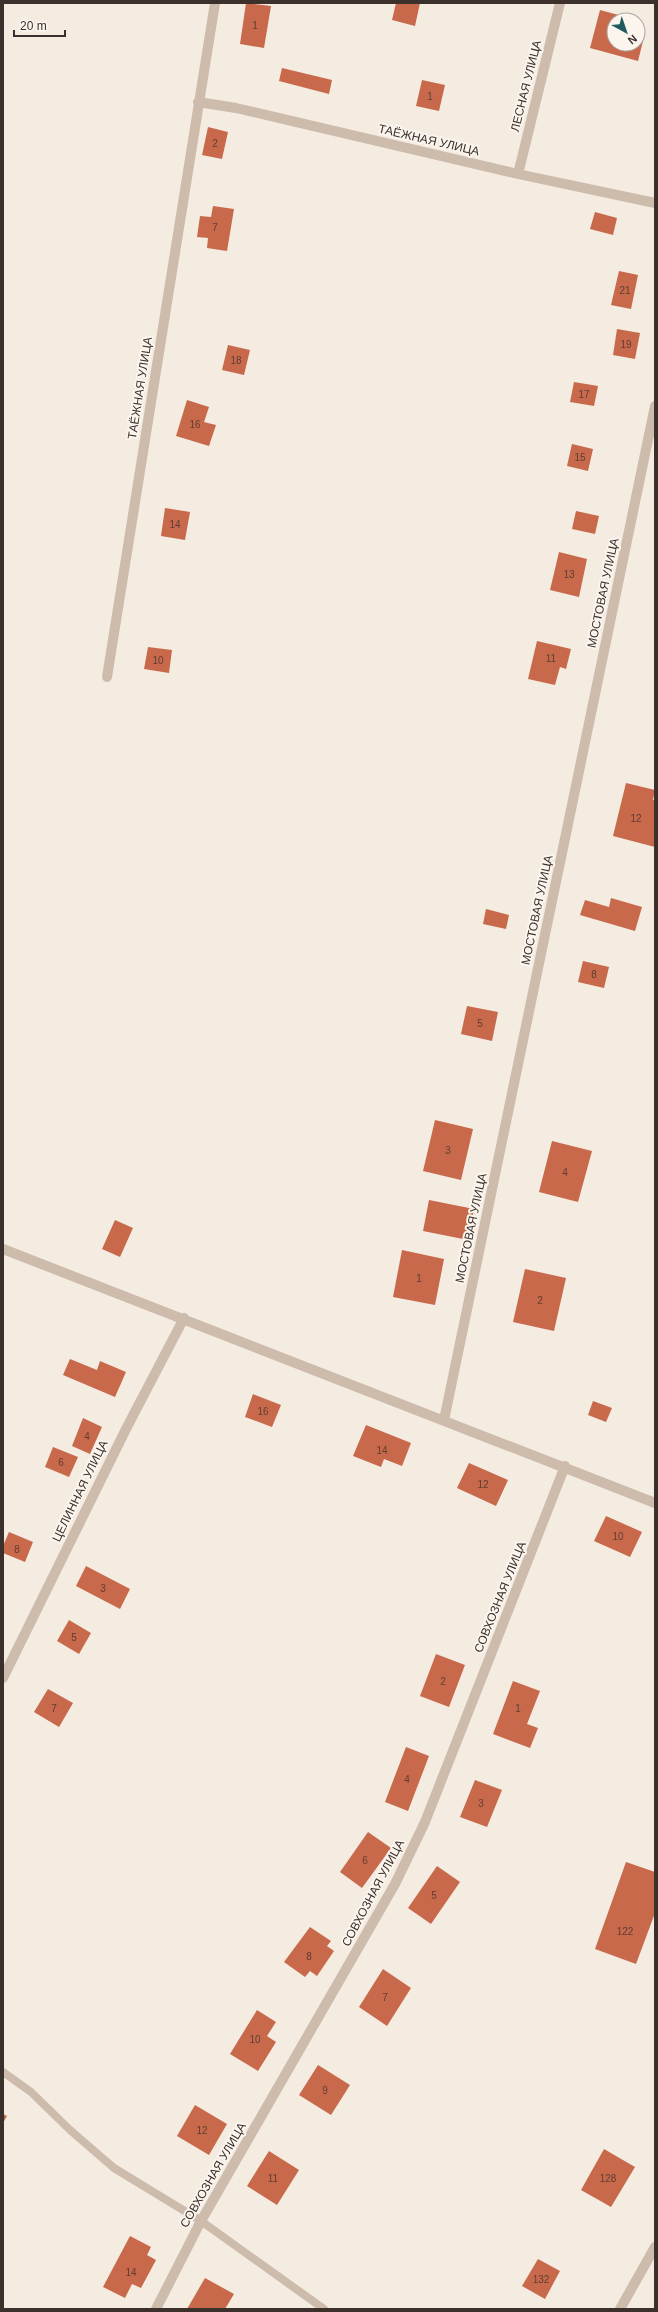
<svg xmlns="http://www.w3.org/2000/svg" width="658" height="2312" font-family="Arial,sans-serif">
<style>
.building{fill:#c8694b}
.lines{fill:none;stroke-linecap:round;stroke-linejoin:round}
.lane{stroke:#cdbbac;stroke-width:8}
.street{stroke:#cdbbac;stroke-width:10}
.labels{text-anchor:middle;dominant-baseline:central;stroke-width:4;stroke-linejoin:round;paint-order:stroke}
.number-label{font-size:10px;fill:#5e3e33}
.street-label{font-size:12px;fill:#3b302b;stroke:#fbf5ee}
</style>
<rect width="100%" height="100%" fill="#f4ebe1"/>
<path class="building" d="M246 3 271 6 264 48 240 44Z
M396 3H420L415 26 392 20Z
M600 10 626 17 625 20H614V44H638V31L645 33 638 61 590 48Z
M282 68 332 80 329 94 279 81Z
M422 80 445 85 439 111 416 106Z
M208 127 228 132 222 159 202 155Z
M213 206 234 209 227 251 207 248 208 238 197 237 200 216 211 217Z
M595 212 617 218 613 235 590 229Z
M619 271 638 275 631 309 611 305Z
M617 329 640 333 635 359 613 355Z
M228 345 250 350 244 375 222 370Z
M574 382 598 386 594 406 570 402Z
M187 400 209 407 204 422 216 425 209 446 176 436Z
M572 444 593 449 588 471 567 466Z
M165 508 190 512 185 540 161 536Z
M576 511 599 516 595 534 572 529Z
M559 552 587 559 579 597 550 590Z
M537 641 571 649 566 669 560 667 555 685 528 679Z
M148 647 172 650 169 673 144 669Z
M626 783 655 790 653 800H655V847L613 836Z
M611 898 642 907 635 931 580 915 585 900 609 907Z
M486 909 509 915 506 929 483 924Z
M583 961 609 967 604 988 578 982Z
M467 1006 498 1012 492 1041 461 1034Z
M435 1120 473 1129 461 1180 423 1171Z
M552 1141 592 1151 578 1202 539 1192Z
M429 1200 474 1209 468 1240 423 1231Z
M115 1220 133 1228 120 1257 102 1249Z
M402 1250 444 1259 435 1305 393 1297Z
M525 1269 566 1278 554 1331 513 1322Z
M70 1359 97 1370 100 1361 126 1372 115 1397 63 1375Z
M253 1394 281 1405 272 1427 245 1417Z
M593 1401 612 1408 606 1422 588 1415Z
M83 1418 102 1427 90 1454 72 1446Z
M366 1425 411 1443 402 1466 384 1459 381 1467 353 1456Z
M53 1447 78 1457 69 1477 45 1467Z
M469 1463 508 1480 496 1506 457 1488Z
M606 1516 642 1532 630 1557 594 1541Z
M9 1532 33 1542 25 1562 3 1553V1546Z
M86 1566 130 1589 120 1609 76 1586Z
M69 1620 91 1633 79 1654 57 1641Z
M436 1654 465 1665 449 1707 420 1696Z
M513 1681 540 1691 527 1724 538 1728 530 1748 493 1734Z
M48 1689 73 1703 59 1727 34 1712Z
M406 1747 429 1756 408 1811 385 1802Z
M475 1780 502 1790 487 1827 460 1817Z
M368 1832 391 1848 362 1888 340 1872Z
M626 1862 655 1872V1913L636 1964 595 1949Z
M437 1866 460 1882 431 1924 408 1908Z
M310 1927 331 1941 327 1946 334 1951 317 1976 310 1971 305 1977 284 1962Z
M383 1969 411 1988 387 2026 359 2007Z
M257 2010 276 2022 267 2036 276 2042 258 2071 230 2054Z
M318 2065 350 2085 331 2115 299 2095Z
M195 2105 227 2124 209 2155 177 2136Z
M3 2114 7 2116 3 2123Z
M604 2149 635 2167 611 2207 581 2190Z
M269 2151 299 2170 277 2205 247 2186Z
M130 2236 151 2247 147 2255 156 2260 141 2288 132 2284 125 2298 103 2287Z
M538 2259 560 2271 545 2299 522 2286Z
M205 2278 234 2294 225 2309H187Z"/>
<g class="lines">
<path class="lane" d="M3 2072 31 2092 70 2130 114 2168 201 2221 324 2309"/>
<path class="street" d="M198 102 236 108 518 174 655 203
M518 174 560 3
M107 677 215 3
M3 1249 655 1503
M444 1420 655 406
M3 1678 127 1427 184 1318
M156 2309 201 2221 395 1884 425 1822 565 1466
M620 2309 655 2247"/>
</g>
<g class="labels">
<g class="number-label">
<text x="255" y="25">1</text>
<text x="430" y="96">1</text>
<text x="215" y="143">2</text>
<text x="215" y="227">7</text>
<text x="625" y="290">21</text>
<text x="626" y="344">19</text>
<text x="236" y="360">18</text>
<text x="584" y="394">17</text>
<text x="195" y="424">16</text>
<text x="580" y="457">15</text>
<text x="175" y="524">14</text>
<text x="569" y="574">13</text>
<text x="551" y="658">11</text>
<text x="158" y="660">10</text>
<text x="636" y="818">12</text>
<text x="594" y="974">8</text>
<text x="480" y="1023">5</text>
<text x="448" y="1150">3</text>
<text x="565" y="1172">4</text>
<text x="419" y="1278">1</text>
<text x="540" y="1300">2</text>
<text x="263" y="1411">16</text>
<text x="87" y="1436">4</text>
<text x="382" y="1450">14</text>
<text x="61" y="1462">6</text>
<text x="483" y="1484">12</text>
<text x="618" y="1536">10</text>
<text x="17" y="1549">8</text>
<text x="103" y="1588">3</text>
<text x="74" y="1637">5</text>
<text x="443" y="1681">2</text>
<text x="54" y="1708">7</text>
<text x="518" y="1708">1</text>
<text x="407" y="1779">4</text>
<text x="481" y="1803">3</text>
<text x="365" y="1860">6</text>
<text x="434" y="1895">5</text>
<text x="625" y="1931">122</text>
<text x="309" y="1956">8</text>
<text x="385" y="1997">7</text>
<text x="255" y="2039">10</text>
<text x="325" y="2090">9</text>
<text x="202" y="2130">12</text>
<text x="273" y="2178">11</text>
<text x="608" y="2178">128</text>
<text x="131" y="2272">14</text>
<text x="541" y="2279">132</text>
</g>
<g class="street-label">
<text transform="translate(526 86) rotate(-76)">ЛЕСНАЯ УЛИЦА</text>
<text transform="translate(429 140) rotate(13)">ТАЁЖНАЯ УЛИЦА</text>
<text transform="translate(140 388) rotate(-81)">ТАЁЖНАЯ УЛИЦА</text>
<text transform="translate(603 593) rotate(-78)">МОСТОВАЯ УЛИЦА</text>
<text transform="translate(537 910) rotate(-78)">МОСТОВАЯ УЛИЦА</text>
<text transform="translate(471 1228) rotate(-78)">МОСТОВАЯ УЛИЦА</text>
<text transform="translate(80 1491) rotate(-64)">ЦЕЛИННАЯ УЛИЦА</text>
<text transform="translate(500 1597) rotate(-68)">СОВХОЗНАЯ УЛИЦА</text>
<text transform="translate(373 1893) rotate(-62)">СОВХОЗНАЯ УЛИЦА</text>
<text transform="translate(213 2175) rotate(-60)">СОВХОЗНАЯ УЛИЦА</text>
</g>
</g>
<rect width="658" height="2312" fill="none" stroke="#3b302b" stroke-width="8"/>
<g transform="translate(626 32) rotate(140)"><circle r="19" fill="#fbf5ee" stroke="#aea6a0"/>
<path d="M0-3L7 15L0 10L-7 15Z" fill="#1f5a5e"/>
<text y="-6" font-size="11" font-weight="bold" text-anchor="middle" fill="#3b302b">N</text>
</g>
<path d="M14 30v6h51v-6" fill="none" stroke="#3b302b" stroke-width="2"/>
<text x="20" y="30" font-size="12" fill="#3b302b" stroke="#fbf5ee" stroke-width="3" paint-order="stroke">20 m</text>
</svg>
